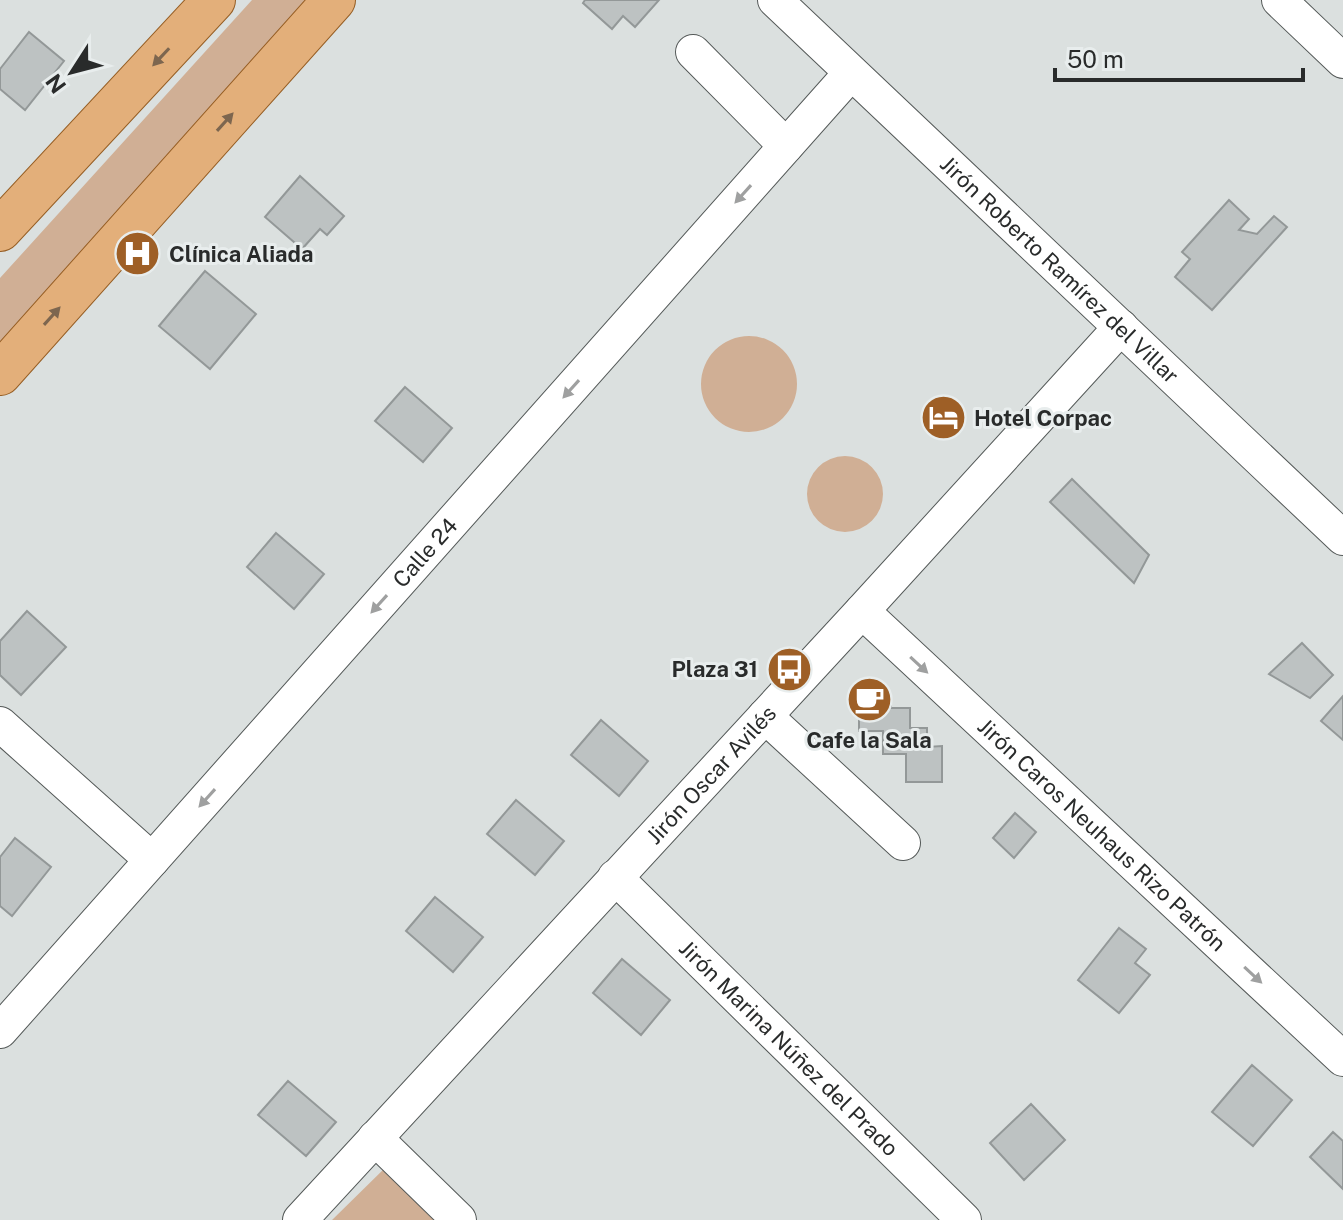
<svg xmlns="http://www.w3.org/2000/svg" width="1343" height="1220" font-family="'Public Sans',sans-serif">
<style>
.green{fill:#d0af95}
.building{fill:#bdc2c2;stroke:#939898;stroke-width:2}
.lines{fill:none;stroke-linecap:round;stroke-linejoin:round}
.minor-casing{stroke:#545958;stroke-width:36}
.major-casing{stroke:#965e24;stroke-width:44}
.minor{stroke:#fff;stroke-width:34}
.major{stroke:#e3af7a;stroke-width:42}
.oneway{fill:#7d664f}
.oneway2{fill:#9fa0a0}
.labels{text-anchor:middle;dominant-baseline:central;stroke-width:6;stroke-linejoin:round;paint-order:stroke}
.poi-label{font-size:22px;font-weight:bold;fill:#292b2b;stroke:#e8eded;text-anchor:start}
.street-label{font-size:22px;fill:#292b2b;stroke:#e8eded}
</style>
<rect width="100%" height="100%" fill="#dbe0df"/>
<path class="green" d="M252 0H316L0 349V278Z
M701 384a48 48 0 1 1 96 0a48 48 0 1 1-96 0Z
M807 494a38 38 0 1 1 76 0a38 38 0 1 1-76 0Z
M389 1164 446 1220H332Z"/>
<path class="building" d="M585 0H659L635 27 623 16 612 29 583 3Z
M29 32 64 61 25 110 0 89V69Z
M300 176 344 216 327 235 320 229 302 249 265 217Z
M1229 200 1249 219 1239 230 1257 234 1274 216 1287 227 1212 310 1175 277 1190 259 1182 252Z
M205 271 256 314 210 369 159 326Z
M405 387 452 428 423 462 375 421Z
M1072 479 1149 555 1134 583 1050 502Z
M276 533 324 574 294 609 247 567Z
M27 611 66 647 21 695 0 675V641Z
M1302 643 1333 675 1310 698 1269 674Z
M859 688 890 698 891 708H910V728H927V747L942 746V782H906V754H883V731H859Z
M1343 696V740L1321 721Z
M601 720 648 761 619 796 571 755Z
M516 800 564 841 535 875 487 834Z
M1015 813 1036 832 1014 858 993 838Z
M15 838 51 867 12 916 0 906V857Z
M435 897 483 937 453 972 406 931Z
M1119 928 1146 949 1135 963 1150 975 1119 1013 1078 980Z
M622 959 670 1000 641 1035 593 993Z
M1252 1065 1292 1100 1253 1146 1212 1112Z
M288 1081 336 1122 306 1156 258 1115Z
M1031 1104 1065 1140 1024 1180 990 1143Z
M1333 1132 1343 1141V1189L1310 1157Z"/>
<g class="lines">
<defs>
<g id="minor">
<path id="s1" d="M775 0 1343 538"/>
<path d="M1279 0 1343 61"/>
<path d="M693 52 786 146"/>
<path id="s2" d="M862 611 1343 1059"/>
<path d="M765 716 903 843"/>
<path d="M0 724 152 860"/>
<path id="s3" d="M615 877 964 1220"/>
<path id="s4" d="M0 1031 851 73"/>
<path d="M375 1138 459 1220"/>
<path id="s5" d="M300 1220 862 611 1121 327"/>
</g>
<path id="major" d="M0 230 214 0
M0 374 334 0"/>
</defs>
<use href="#minor" class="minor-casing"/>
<use href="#major" class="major-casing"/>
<use href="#minor" class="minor"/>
<use href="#major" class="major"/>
</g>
<defs><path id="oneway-solid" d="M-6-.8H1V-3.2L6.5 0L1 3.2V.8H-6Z" transform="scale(2)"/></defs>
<g class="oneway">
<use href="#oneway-solid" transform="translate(161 57) rotate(133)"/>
<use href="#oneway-solid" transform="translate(225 122) rotate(-48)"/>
<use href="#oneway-solid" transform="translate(52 316) rotate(-48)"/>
</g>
<g class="oneway2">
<use href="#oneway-solid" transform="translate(743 194) rotate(132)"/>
<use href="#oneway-solid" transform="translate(571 389) rotate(132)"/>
<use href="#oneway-solid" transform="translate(379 604) rotate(132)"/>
<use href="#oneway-solid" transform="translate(919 665) rotate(43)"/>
<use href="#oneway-solid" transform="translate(207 798) rotate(132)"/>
<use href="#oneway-solid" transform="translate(1253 975) rotate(43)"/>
</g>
<defs>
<symbol id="hospital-disc" viewBox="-11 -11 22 22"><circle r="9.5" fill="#9e5f26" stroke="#e8eded"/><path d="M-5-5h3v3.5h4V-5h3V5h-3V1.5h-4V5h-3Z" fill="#fff"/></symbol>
<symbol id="hotel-disc" viewBox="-11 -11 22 22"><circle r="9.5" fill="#9e5f26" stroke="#e8eded"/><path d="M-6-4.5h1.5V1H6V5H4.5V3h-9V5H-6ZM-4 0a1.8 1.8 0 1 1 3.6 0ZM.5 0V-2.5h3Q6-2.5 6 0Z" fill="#fff"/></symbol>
<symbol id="bus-disc" viewBox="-11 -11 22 22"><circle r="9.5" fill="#9e5f26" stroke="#e8eded"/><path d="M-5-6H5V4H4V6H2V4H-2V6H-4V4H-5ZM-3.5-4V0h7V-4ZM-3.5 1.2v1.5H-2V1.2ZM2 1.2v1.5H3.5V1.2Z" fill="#fff"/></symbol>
<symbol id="cafe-disc" viewBox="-11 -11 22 22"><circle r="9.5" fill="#9e5f26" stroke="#e8eded"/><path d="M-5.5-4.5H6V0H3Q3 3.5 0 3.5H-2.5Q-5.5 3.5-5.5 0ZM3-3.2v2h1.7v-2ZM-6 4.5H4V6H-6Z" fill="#fff"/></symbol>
</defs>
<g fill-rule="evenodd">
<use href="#hospital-disc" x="112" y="228" width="51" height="51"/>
<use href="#hotel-disc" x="918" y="392" width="51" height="51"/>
<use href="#bus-disc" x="764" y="644" width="51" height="51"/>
<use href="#cafe-disc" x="844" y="674" width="51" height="51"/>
</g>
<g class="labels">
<g class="poi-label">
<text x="169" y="254">Clínica Aliada</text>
<text x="974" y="418">Hotel Corpac</text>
<text x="758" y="669" text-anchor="end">Plaza 31</text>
<text x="869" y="740" text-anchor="middle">Cafe la Sala</text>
</g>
<g class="street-label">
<text stroke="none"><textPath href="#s1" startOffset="392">Jirón Roberto Ramírez del Villar</textPath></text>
<text stroke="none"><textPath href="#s4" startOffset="640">Calle 24</textPath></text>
<text stroke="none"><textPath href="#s5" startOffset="606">Jirón Oscar Avilés</textPath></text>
<text stroke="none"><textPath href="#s2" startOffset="328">Jirón Caros Neuhaus Rizo Patrón</textPath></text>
<text stroke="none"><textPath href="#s3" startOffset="244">Jirón Marina Núñez del Prado</textPath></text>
</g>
</g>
<g transform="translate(72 72) rotate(234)" stroke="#e8eded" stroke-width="6" paint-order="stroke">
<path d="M0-6L14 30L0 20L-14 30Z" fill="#292b2b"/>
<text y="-12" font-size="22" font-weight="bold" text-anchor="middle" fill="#292b2b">N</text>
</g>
<path d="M1055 68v12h248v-12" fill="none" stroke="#292b2b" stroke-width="4"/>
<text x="1067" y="68" font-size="24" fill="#292b2b" stroke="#e8eded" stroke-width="6" paint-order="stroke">50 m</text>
</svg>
